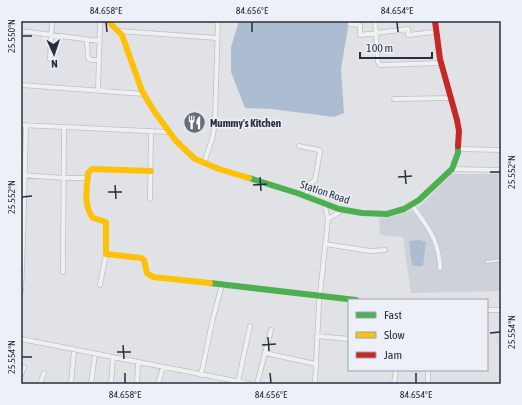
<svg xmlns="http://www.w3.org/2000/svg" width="522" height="405" font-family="'Asap Condensed',sans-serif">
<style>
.built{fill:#cdd1d9}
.water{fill:#acbdd2}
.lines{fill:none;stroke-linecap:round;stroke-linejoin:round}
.lane-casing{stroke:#bec0c4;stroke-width:3.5}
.street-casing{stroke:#bec0c4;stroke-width:5.5}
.lane{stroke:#eff0f2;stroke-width:2}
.street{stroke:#eff0f2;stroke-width:4}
.fast{stroke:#4caf50;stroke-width:6}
.slow{stroke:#ffc107;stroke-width:6}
.jam{stroke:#c62828;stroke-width:6}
.ticks{fill:none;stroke:#262e40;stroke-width:1.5}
.labels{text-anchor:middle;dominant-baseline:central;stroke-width:3;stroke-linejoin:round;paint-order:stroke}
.poi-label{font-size:11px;font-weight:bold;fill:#262e40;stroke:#edf0f6;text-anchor:start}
.street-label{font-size:11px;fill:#262e40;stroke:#edf0f6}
.neatline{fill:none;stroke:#262e40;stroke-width:1.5}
.ticks-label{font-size:10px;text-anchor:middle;fill:#262e40}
</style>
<rect width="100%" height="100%" fill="#e0e2e6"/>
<path class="built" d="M452 174H501V291L411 293 403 237 380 235 379 218 395 216 418 208Z"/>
<path class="water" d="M239 21H349L341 69 344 113 334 117 271 109 245 108 231 72V47Z
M420 240 426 242 423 266H412L409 241Z"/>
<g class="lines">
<defs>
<path id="lane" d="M487 262 501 260"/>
<path id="street" d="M351 21 350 24 360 25V35L408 29V35L435 32
M375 21 378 62 380 65 440 63
M21 31 100 41
M119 31 217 38
M87 40 88 58 91 60H99
M50 59 52 21
M21 85 144 94
M98 90 100 24
M394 99 450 98
M21 125 169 132
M299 146 319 150 320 152 315 180 308 185 306 196
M458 149 501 150
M204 163 213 136 215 120 218 21
M452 169 501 170
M21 175 64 178H88
M150 199 151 131
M412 205C428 228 439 239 440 268
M328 219 343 210
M325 244 370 251 385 250
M63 272 64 127
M100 285 106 254
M21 291 23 244 26 125
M487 310H501
M317 336 349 339
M21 339 251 384
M500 341H501
M265 353 316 364
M21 375 24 367
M201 375 213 318 222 285
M238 382 250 326
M40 384 44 373
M71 384 74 350
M91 384 95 354
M111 384 113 358
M137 384 138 363
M158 384 163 367
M257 384 271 330
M315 384 319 303 328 219 324 203
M394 384 396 370
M428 384V370"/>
</defs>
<use href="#lane" class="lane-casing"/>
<use href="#street" class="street-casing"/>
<use href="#lane" class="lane"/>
<use href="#street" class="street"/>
<path class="fast" d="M249 178 297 193 339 209 362 213 387 214 404 209 419 200 452 169 458 153V146
M210 283 356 300"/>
<path class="slow" d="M108 21 122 35 142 91 154 111 176 141 195 159 219 169 249 178
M151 171 92 169 88 173C87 188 83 205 93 218L106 222V254L141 258 144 260 147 273 153 277 210 283"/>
<path class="jam" d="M435 21 440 59 457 120 459 131 458 146"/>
</g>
<path class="ticks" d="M106 22 107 32M252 22V32M397 22 398 32M22 36H32M405 170 406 184M490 172H500M260 177 261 191M398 177 412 176M115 185 116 199M253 185 267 184M108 192H122M22 197 32 196M490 333 500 332M268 337 269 351M123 345 124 359M262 345 276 344M117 352H131M22 357H32M125 373V383M270 373 271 383M416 373V383"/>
<defs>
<symbol id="restaurant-disc" viewBox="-11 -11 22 22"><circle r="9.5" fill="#676d7a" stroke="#edf0f6"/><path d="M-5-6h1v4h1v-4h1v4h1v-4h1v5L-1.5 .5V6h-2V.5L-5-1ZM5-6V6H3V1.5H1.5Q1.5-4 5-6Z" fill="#fff"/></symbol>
</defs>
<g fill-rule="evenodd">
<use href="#restaurant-disc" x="182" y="110" width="25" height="25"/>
</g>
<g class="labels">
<g class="poi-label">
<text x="210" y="123">Mummy's Kitchen</text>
</g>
<g class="street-label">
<text transform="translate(325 192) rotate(19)">Station Road</text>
</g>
</g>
<rect width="522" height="405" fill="none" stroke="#edf0f6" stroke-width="44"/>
<rect x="348" y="299" width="140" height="72" fill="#edf0f6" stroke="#9da2ad"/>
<rect x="356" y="312" width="20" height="6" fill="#4caf50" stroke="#9da2ad"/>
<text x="384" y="319" font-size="12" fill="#262e40">Fast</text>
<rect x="356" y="332" width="20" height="6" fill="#ffc107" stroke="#9da2ad"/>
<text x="384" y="339" font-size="12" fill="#262e40">Slow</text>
<rect x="356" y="352" width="20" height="6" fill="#c62828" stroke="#9da2ad"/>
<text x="384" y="359" font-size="12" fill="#262e40">Jam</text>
<g transform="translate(54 54) rotate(177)" stroke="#edf0f6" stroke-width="3" paint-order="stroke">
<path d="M0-3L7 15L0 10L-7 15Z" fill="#262e40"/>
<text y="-6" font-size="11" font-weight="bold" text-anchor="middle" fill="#262e40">N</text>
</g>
<path d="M360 52v6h72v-6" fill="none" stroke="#262e40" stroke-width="2"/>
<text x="366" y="52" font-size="12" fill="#262e40" stroke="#edf0f6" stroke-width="3" paint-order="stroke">100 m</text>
<rect x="22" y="22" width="478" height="361" class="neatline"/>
<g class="ticks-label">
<text x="106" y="14">84.658°E</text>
<text x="252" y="14">84.656°E</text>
<text x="397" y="14">84.654°E</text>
<text transform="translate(11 36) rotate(-90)" y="4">25.550°N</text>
<text transform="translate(511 172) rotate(-90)" y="4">25.552°N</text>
<text transform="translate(11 197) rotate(-90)" y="4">25.552°N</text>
<text transform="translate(511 332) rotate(-90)" y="4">25.554°N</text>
<text transform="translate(11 357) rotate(-90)" y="4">25.554°N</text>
<text x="125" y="398">84.658°E</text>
<text x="271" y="398">84.656°E</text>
<text x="416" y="398">84.654°E</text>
</g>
</svg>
